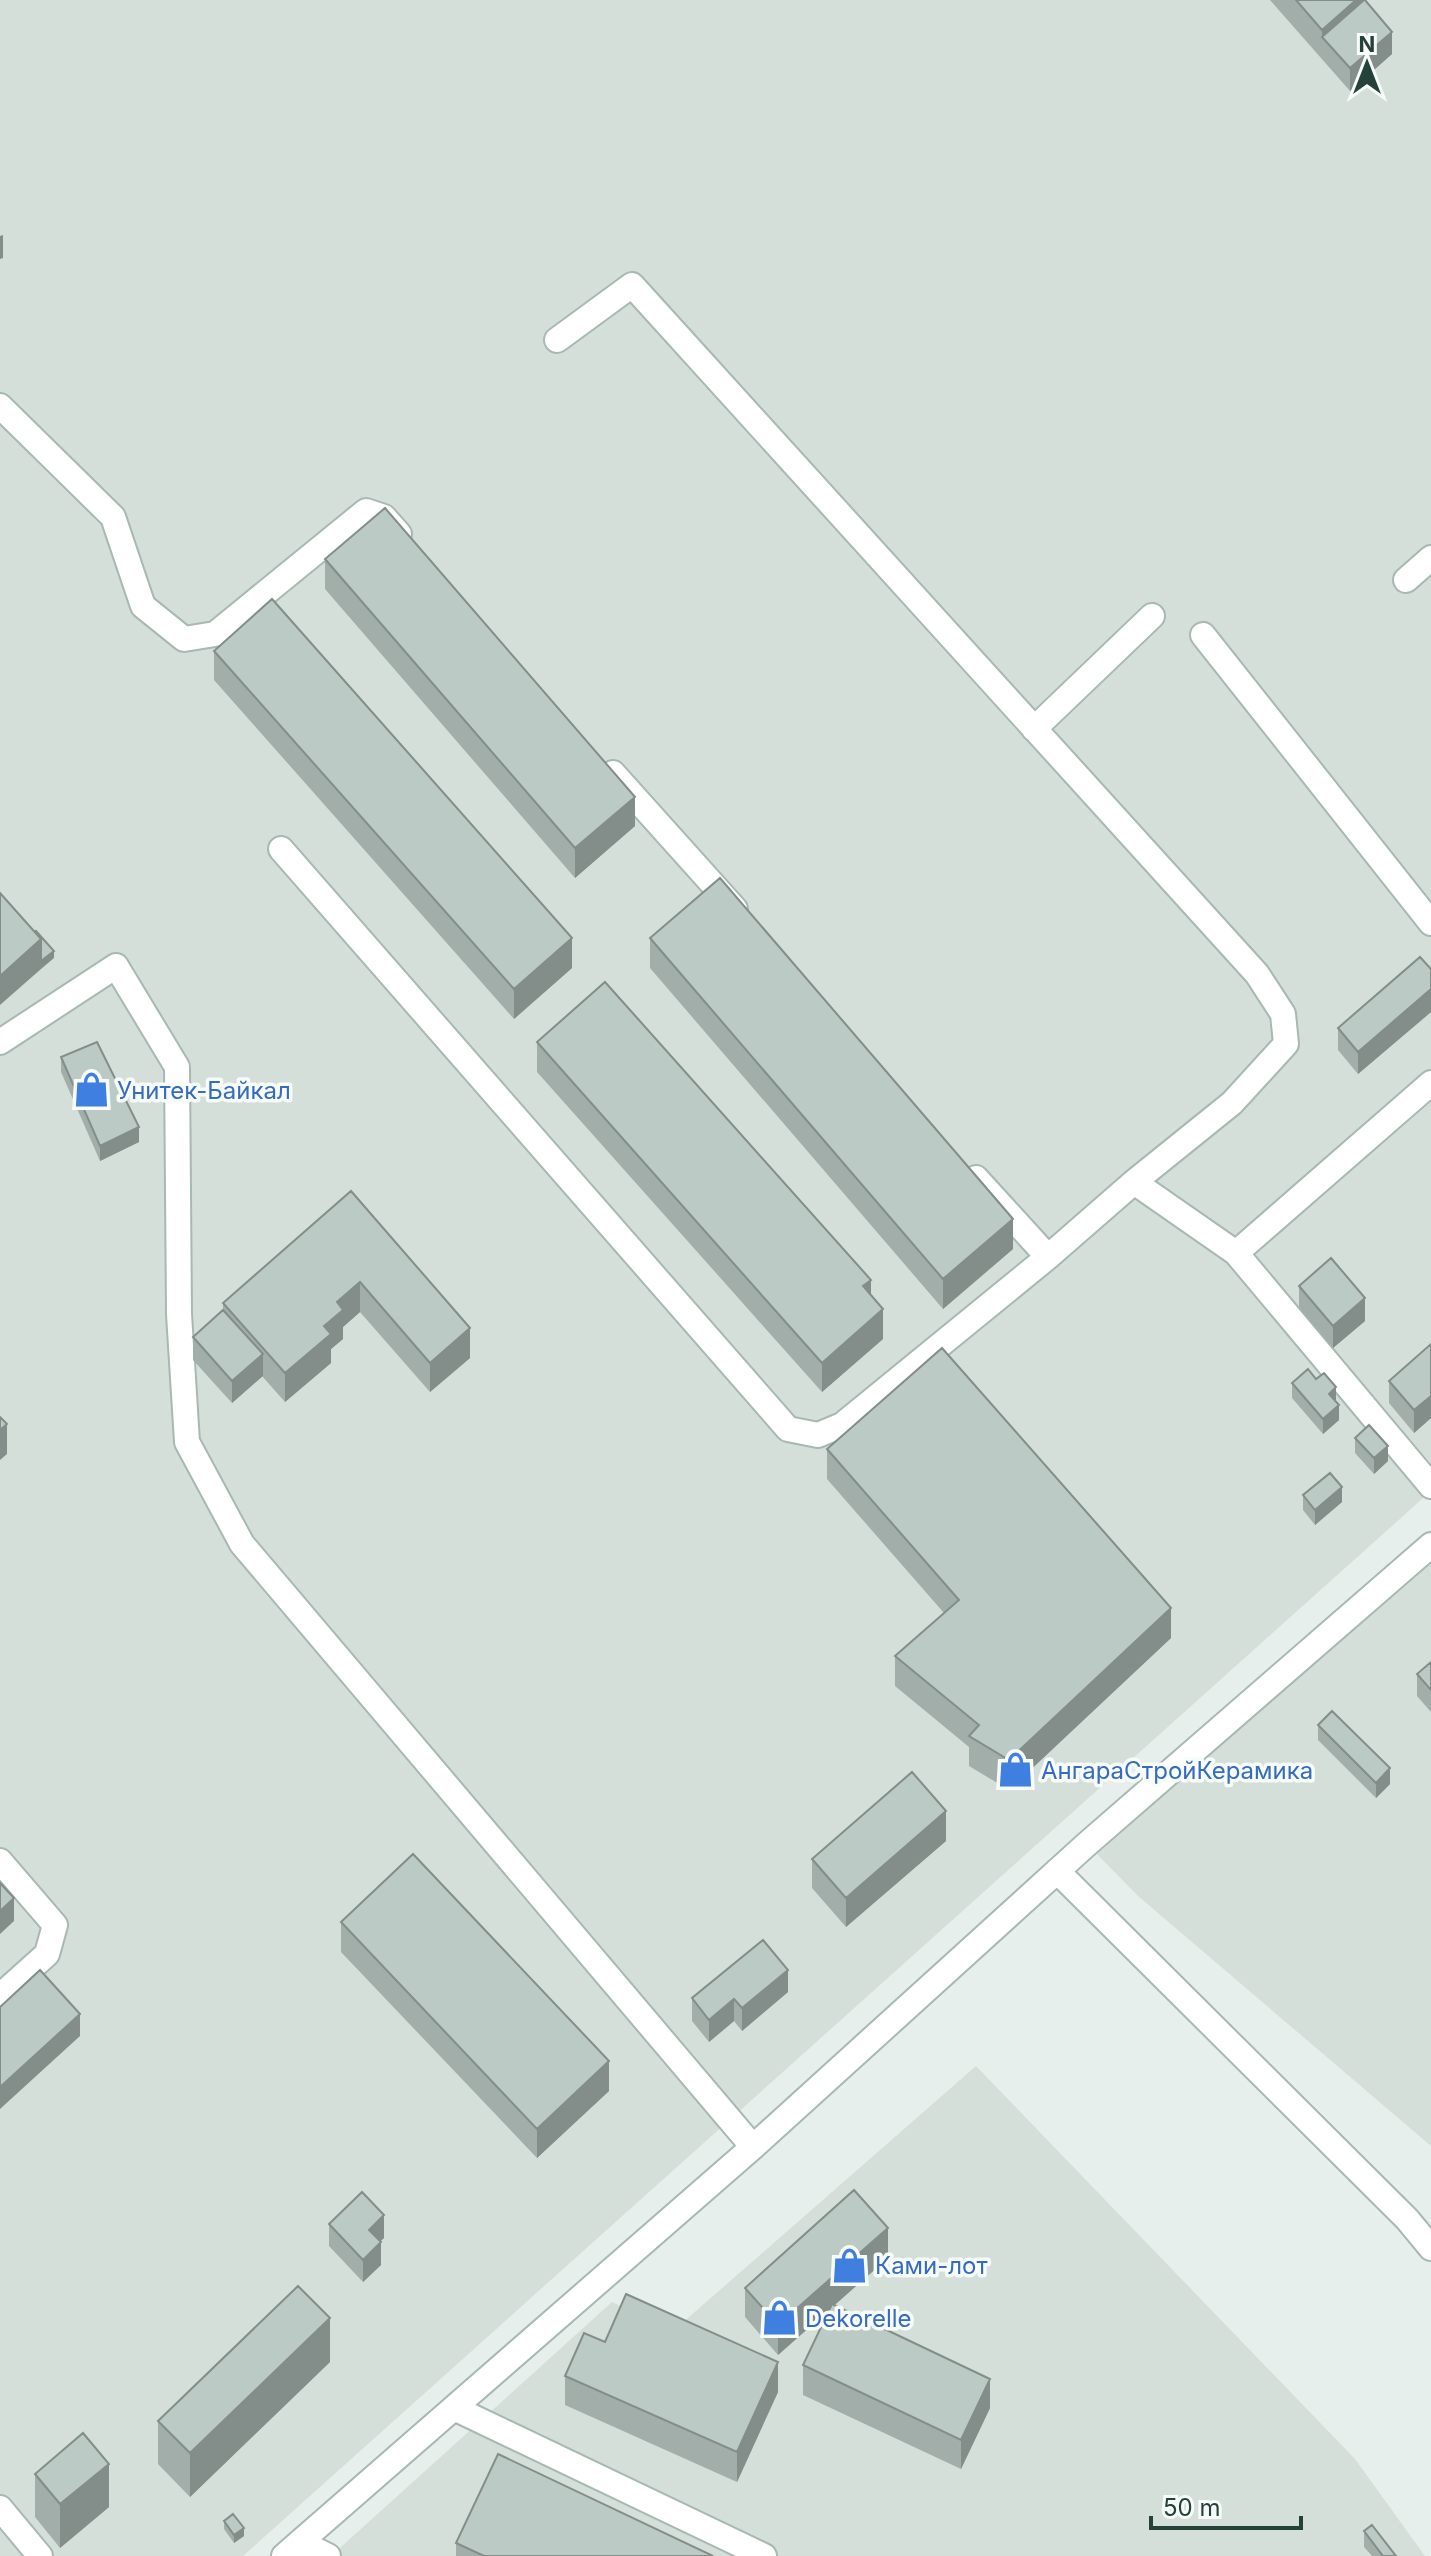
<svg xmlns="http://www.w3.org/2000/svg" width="1431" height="2556" font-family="Inter,sans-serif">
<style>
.built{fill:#d4dfda}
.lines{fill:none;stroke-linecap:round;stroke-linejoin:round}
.minor-casing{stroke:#a8b8b2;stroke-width:28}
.minor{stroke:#fff;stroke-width:24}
.wall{fill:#a1aea9}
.shaded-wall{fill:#838d89}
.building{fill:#bbcac4;stroke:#838d89;stroke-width:2}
.labels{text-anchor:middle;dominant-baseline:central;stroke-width:7;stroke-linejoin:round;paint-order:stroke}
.shop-label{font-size:24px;fill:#366cbe;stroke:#f7fbf9;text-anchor:start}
</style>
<rect width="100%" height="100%" fill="#e6efeb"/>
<path class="built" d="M0 0H1431V1491L243 2556H0Z
M1431 1545V2146L1138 1896 1087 1844Z
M976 2066 1355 2459 1425 2556H331L612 2302 673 2331Z"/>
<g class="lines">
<defs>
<path id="minor" d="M557 340 632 285 1257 974 1283 1014 1286 1044 1232 1103 1134 1182
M0 406 113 517 143 606 184 639 215 634 366 511 384 517 399 534
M1406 580 1431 558
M1203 635 1431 923
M1034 729 1152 616
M613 773 735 909
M281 849 788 1429 818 1435 842 1425 1048 1257 1134 1182 1236 1253
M0 1042 116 966 177 1067 179 1314 187 1442 242 1544 753 2147
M1431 1083 1236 1253 1431 1486
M976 1178 1048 1257
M0 1861 55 1925 47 1954 0 1996
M1057 1871 1407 2219 1431 2248
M454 2408 764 2556
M0 2508 40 2556
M300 2542 328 2556
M284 2556 753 2147 1087 1844 1431 1545"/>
</defs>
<use href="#minor" class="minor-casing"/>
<use href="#minor" class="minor"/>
</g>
<path class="wall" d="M1270 0H1365L1392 54 1350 91Z
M325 559 635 826 575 878 325 589Z
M214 651 572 968 514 1019 214 680Z
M650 938 1013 1249 943 1309 650 968Z
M1431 969V1012L1358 1074 1338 1050V1028Z
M537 1042 871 1295 883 1339 822 1392 537 1072Z
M61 1057 139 1142 100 1161 61 1072Z
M351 1191 470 1358 430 1392 360 1312 343 1327V1339L331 1349V1363L285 1402 262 1376 232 1403 193 1360V1337L223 1310V1303Z
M1299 1286 1365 1321 1333 1348 1299 1308Z
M1431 1344V1418L1414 1433 1389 1403V1381Z
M1292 1383 1336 1402 1339 1420 1323 1434 1292 1398Z
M1355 1438 1388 1461 1374 1474 1355 1453Z
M827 1449 1171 1638 1009 1790 969 1766V1747L895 1686V1656L944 1613 827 1479Z
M1303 1495 1342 1502 1315 1525 1303 1510Z
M1431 1662V1712L1417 1696V1674Z
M1318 1725 1390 1784 1376 1798 1318 1740Z
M946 1841 846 1927 812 1888V1859Z
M341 1922 609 2091 537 2158 341 1952Z
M788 1992 742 2031 734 2021 709 2042 692 2021V1998Z
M329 2224 384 2238 380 2241 381 2265 363 2282 329 2246Z
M888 2258 834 2305 990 2408 961 2469 803 2395V2365L830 2309 778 2355 745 2317V2288Z
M605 2342 778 2392 737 2482 565 2405V2376Z
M330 2362 190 2497 158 2464V2421Z
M35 2474 109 2507 60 2548 35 2517Z
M224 2521 244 2536 234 2543 224 2529Z
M1364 2531 1396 2556H1372L1364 2547Z
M456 2543 713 2556H456Z"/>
<path class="shaded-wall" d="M1356 0H1365L1322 37V30Z
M1392 32V54L1350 91V68Z
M3 235V258L0 259V236Z
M635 797V826L575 878V848Z
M572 938V968L514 1019V989Z
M41 939V969L0 1005V976Z
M54 951V958L41 969V961Z
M1431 989V1012L1358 1074V1052Z
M139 1127V1142L100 1161V1146Z
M1013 1219V1249L943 1309V1279Z
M871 1280V1309L863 1286Z
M360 1282V1312L343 1327V1339L331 1349V1363L285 1402V1373L324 1326 337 1302Z
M1365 1298V1321L1333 1348V1326Z
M883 1309V1339L822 1392V1363Z
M470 1328V1358L430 1392V1363Z
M263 1354V1376L232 1403V1381Z
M1336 1387V1402L1329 1394Z
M1431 1396V1418L1414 1433V1410Z
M1339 1405V1420L1323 1434V1419Z
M7 1424V1454L0 1460V1430Z
M1388 1446V1461L1374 1474V1458Z
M1342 1487V1502L1315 1525V1510Z
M1171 1608V1638L1009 1790V1760Z
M1390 1768V1784L1376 1798V1783Z
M946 1811V1841L846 1927V1898Z
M14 1898V1921L0 1934V1911Z
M788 1970V1992L742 2031V2008Z
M734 1999V2021L709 2042V2020Z
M80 2014V2036L0 2109V2087Z
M609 2061V2091L537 2158V2129Z
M384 2215V2238L369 2252V2230Z
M888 2228V2258L778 2355V2325Z
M381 2242V2265L363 2282V2260Z
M330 2318V2362L190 2497V2453Z
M778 2362V2392L737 2482V2452Z
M990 2379V2408L961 2469V2440Z
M109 2464V2507L60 2548V2504Z
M244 2528V2536L234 2543V2535Z"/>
<path class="building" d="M1296 0H1356L1322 30Z
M1364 0H1365L1392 32 1350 68 1322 37Z
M385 508 635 797 575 848 325 559Z
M272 599 572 938 514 989 214 651Z
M720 878 1013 1219 943 1279 650 938Z
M0 893 41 939 0 976Z
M36 931 54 951 41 961V939L35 932Z
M1420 957 1431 969V989L1358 1052 1338 1028Z
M605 982 871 1280 863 1286 883 1309 822 1363 537 1042Z
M97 1042 139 1127 100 1146 61 1057Z
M351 1191 470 1328 430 1363 360 1282 337 1302 343 1310 324 1326 331 1334 285 1373 223 1303Z
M1331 1258 1365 1298 1333 1326 1299 1286Z
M223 1310 263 1354 232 1381 193 1337Z
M1431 1344V1396L1414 1410 1389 1381Z
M942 1348 1171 1608 1009 1760 969 1736 979 1725 895 1656 959 1600 827 1449Z
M1308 1369 1316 1379 1324 1373 1336 1387 1329 1394 1339 1405 1323 1419 1292 1383Z
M0 1417 7 1424 0 1430Z
M1369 1425 1388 1446 1374 1458 1355 1438Z
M1330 1473 1342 1487 1315 1510 1303 1495Z
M1431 1662V1690L1417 1674Z
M1332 1711 1390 1768 1376 1783 1318 1725Z
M912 1772 946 1811 846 1898 812 1859Z
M413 1854 609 2061 537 2129 341 1922Z
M0 1883 14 1898 0 1911Z
M763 1940 788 1970 742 2008 734 1999 709 2020 692 1998Z
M40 1970 80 2014 0 2087V2007Z
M854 2190 888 2228 778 2325 745 2288Z
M362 2192 384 2215 369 2230 381 2242 363 2260 329 2224Z
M298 2286 330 2318 190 2453 158 2421Z
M626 2294 778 2362 737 2452 565 2376 584 2333 605 2342Z
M832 2304 990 2379 961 2440 803 2365Z
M83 2433 109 2464 60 2504 35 2474Z
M498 2454 713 2556H484L456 2543Z
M233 2514 244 2528 234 2535 224 2521Z
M1372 2525 1396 2556H1383L1364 2531Z"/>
<defs>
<symbol id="shop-bare" viewBox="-9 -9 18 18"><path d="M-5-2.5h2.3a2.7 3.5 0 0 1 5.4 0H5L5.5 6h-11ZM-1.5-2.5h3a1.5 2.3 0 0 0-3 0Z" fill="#3f7fe0" stroke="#f7fbf9" stroke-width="2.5" paint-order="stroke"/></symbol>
</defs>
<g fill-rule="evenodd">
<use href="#shop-bare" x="66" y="1064" width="51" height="51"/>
<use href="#shop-bare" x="990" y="1744" width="51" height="51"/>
<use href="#shop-bare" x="824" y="2240" width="51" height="51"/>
<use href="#shop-bare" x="754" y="2292" width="51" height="51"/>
</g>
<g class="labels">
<g class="shop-label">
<text x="117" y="1090">Унитек-Байкал</text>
<text x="1041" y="1770">АнгараСтройКерамика</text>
<text x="875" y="2265">Ками-лот</text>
<text x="805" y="2318">Dekorelle</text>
</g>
</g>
<g transform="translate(1367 64)" stroke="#f7fbf9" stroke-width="6" paint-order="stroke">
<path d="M0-6L14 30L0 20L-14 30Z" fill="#24423a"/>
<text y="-12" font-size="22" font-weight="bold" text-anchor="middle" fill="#24423a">N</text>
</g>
<path d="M1151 2516v12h150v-12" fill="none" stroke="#24423a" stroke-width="4"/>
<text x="1163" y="2516" font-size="24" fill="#24423a" stroke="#f7fbf9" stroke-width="6" paint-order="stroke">50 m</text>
</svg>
